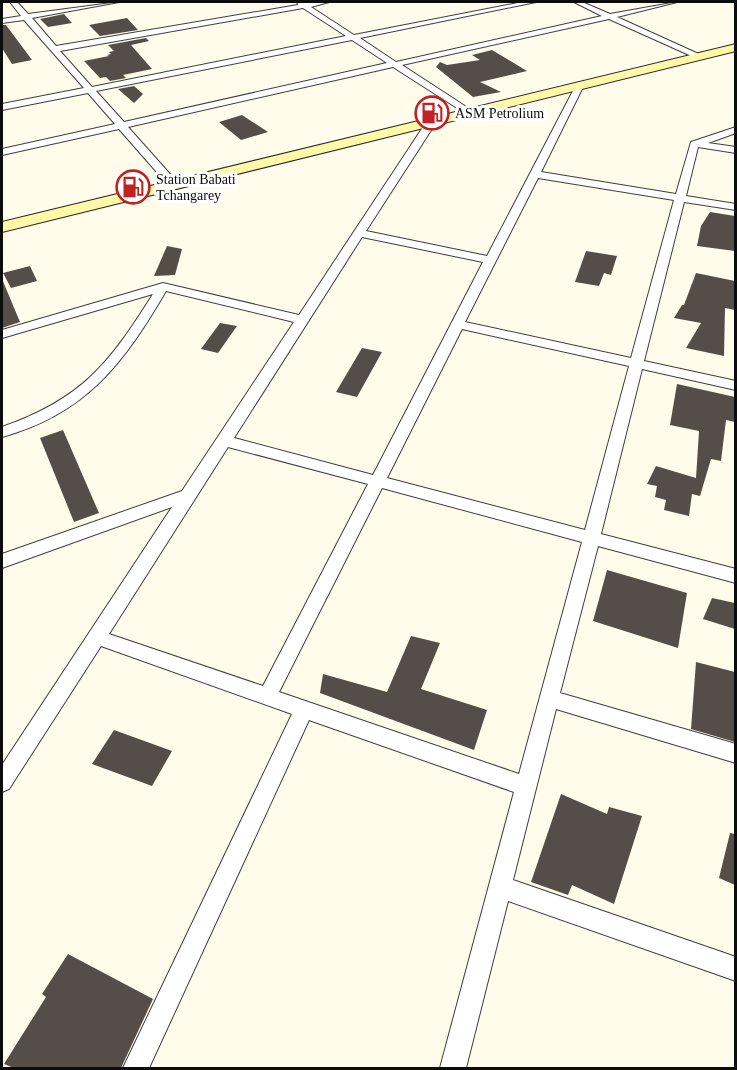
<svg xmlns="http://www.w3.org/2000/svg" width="737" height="1070" font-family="'Times New Roman',serif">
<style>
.building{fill:#554e48}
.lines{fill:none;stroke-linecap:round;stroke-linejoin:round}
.minor-casing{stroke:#3f3f3f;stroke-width:2}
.secondary-casing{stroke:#2e2e2e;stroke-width:2}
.minor{fill:#fff;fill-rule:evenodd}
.secondary{fill:#fff9a7;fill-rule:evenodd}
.labels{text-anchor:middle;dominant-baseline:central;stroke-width:6;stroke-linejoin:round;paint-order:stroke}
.far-poi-label{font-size:14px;fill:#0c0c0c;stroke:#fff;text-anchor:start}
</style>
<rect width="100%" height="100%" fill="#fffcec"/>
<path class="building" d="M64 14 72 23 48 27 40 19Z
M127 18 138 30 100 36 89 25Z
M2 25H6L32 60 12 64 2 48Z
M146 38 149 41 131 45 152 69 123 75 126 78 110 81 106 77 100 78 84 61 109 56 107 55 111 54 109 52 114 51 108 45Z
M492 50 527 71 480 82 501 92 473 97 436 67 440 62 447 65 480 60 472 55Z
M134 86 143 94 134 103 118 89Z
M242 115 268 132 241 140 219 122Z
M710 212 735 216V251L697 246 701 226Z
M167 246 182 249 175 275 154 276Z
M586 251 617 256 611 275 604 273 599 286 575 282Z
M30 266 37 281 11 288 3 273Z
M696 273 735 281V310L725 308 724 356 686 348 701 323 674 318 682 305H684Z
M2 279 20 322 2 328Z
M220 323 237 326 218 353 201 349Z
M362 348 382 352 357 397 336 392Z
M677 384 735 397V422L726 420 721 461 711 459 700 496 692 494 689 516 664 510 666 500 655 497 657 486 647 484 656 466 696 478 699 431 670 425Z
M63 430 99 513 74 522 40 438Z
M607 570 687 593 678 648 593 621Z
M712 598 735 603V629L703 619Z
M411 636 440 643 421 689 487 710 474 750 320 693 323 674 387 692Z
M696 662 735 672V742L691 729Z
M114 730 172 751 152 786 92 764Z
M561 794 607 814 609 807 642 816 614 904 572 885 568 895 531 882Z
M730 833 735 834V885L719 878Z
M68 954 153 999 121 1068H14L4 1064 46 997 42 994Z"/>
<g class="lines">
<defs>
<path id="minor" d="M10 2H17L28 14 119 2 32 18 56 46 298 5 297 2H329L311 7 354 35 523 2H536L360 38 396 62 602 16 574 2H582L610 14 677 2 617 17 703 56 696 58 609 19 402 65 471 110V114L468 115 393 67 128 127 177 182 178 184 173 187 169 186 119 129 2 155V149L115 124 88 93 2 110V104L84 88 24 20 2 23V19L21 16ZM303 8 346 36 92 87 60 51ZM352 40 387 63 124 122 96 91Z
M580 82 584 85 541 172 676 194 691 142 736 127V133L708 143 736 147V153L698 147 686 196 736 204V210L684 202 644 361 736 381V390L642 369 601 534 736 569V583L598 546 560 693 736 744V763L556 709 513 880 736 957V981L508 901 466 1068H440L514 792 309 720 149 1068H123L292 714 101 646 9 789 2 792V765L172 507 2 568V554L182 491 294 322 166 291C124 363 86 414 2 437V427C82 399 109 364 153 294L2 338V330L163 283 299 315 427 121 432 118 437 121 366 231 487 256 576 85ZM538 178 674 200 631 358 465 322ZM362 237 483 262 373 475 234 438ZM462 329 629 366 585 530 387 478ZM228 447 368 484 263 686 109 634ZM382 488 582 542 519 774 279 692Z"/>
<path id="secondary" d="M736 44V51L2 232V222Z"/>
</defs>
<use href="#minor" class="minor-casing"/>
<use href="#secondary" class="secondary-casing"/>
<use href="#minor" class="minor"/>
<use href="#secondary" class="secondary"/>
</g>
<defs>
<symbol id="fuel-ring" viewBox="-11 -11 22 22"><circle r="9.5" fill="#fff" stroke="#c02121" stroke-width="1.5"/><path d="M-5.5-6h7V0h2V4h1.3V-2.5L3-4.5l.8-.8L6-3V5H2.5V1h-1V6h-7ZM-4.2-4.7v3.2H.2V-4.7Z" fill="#c02121"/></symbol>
</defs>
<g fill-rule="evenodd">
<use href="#fuel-ring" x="413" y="94" width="38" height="38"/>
<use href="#fuel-ring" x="114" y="168" width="38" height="38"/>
</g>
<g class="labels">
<g class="far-poi-label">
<text x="455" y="113">ASM Petrolium</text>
<text x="156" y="179">Station Babati<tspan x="156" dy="16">Tchangarey</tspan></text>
</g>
</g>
<rect width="737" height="1070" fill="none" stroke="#0c0c0c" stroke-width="6"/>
</svg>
